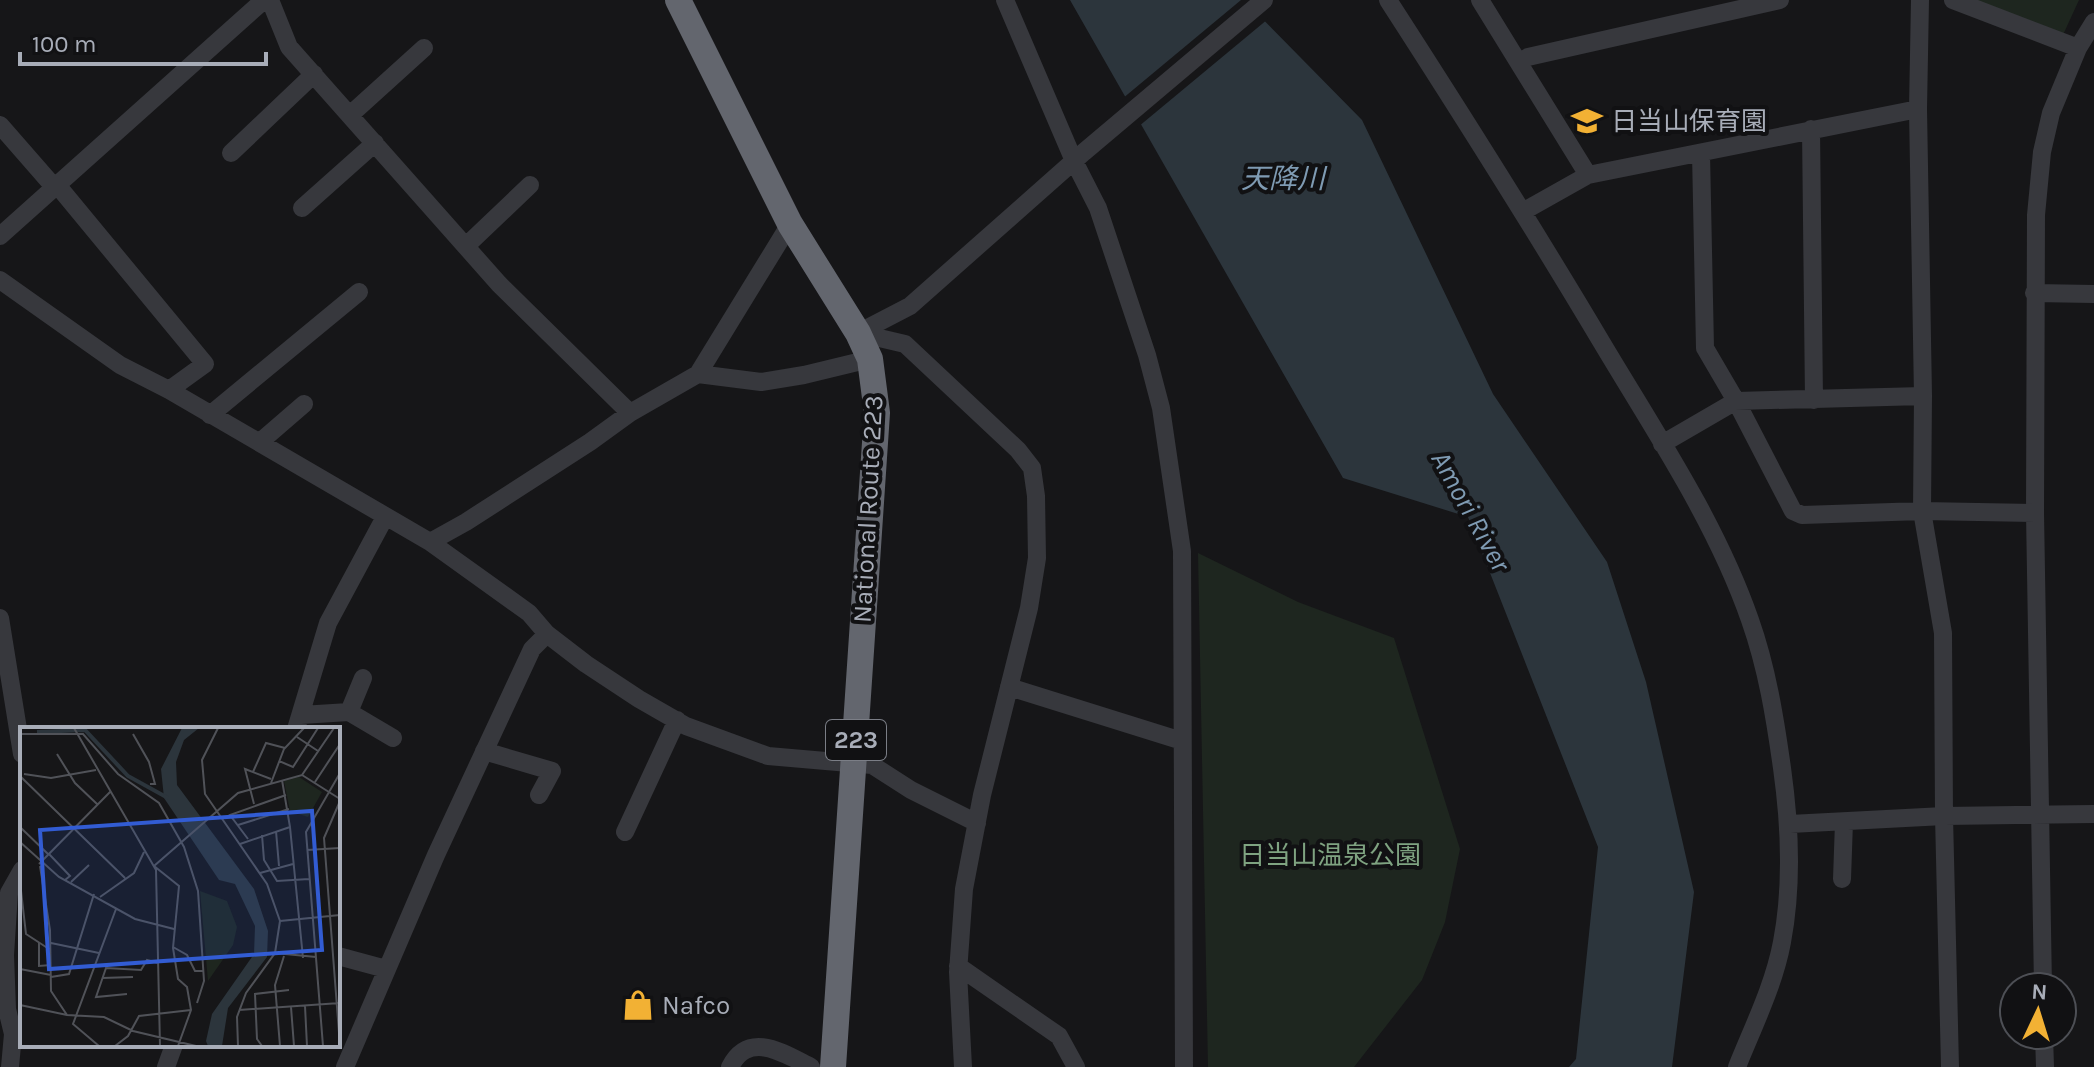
<svg xmlns="http://www.w3.org/2000/svg" width="2094" height="1067" font-family="Karla,'Noto Sans JP',sans-serif">
<style>
.green{fill:#1e261f}
.water{fill:#2c353c}
.pier{fill:#161618}
.lines{fill:none;stroke-linecap:round;stroke-linejoin:round}
.minor{stroke:#37383d;stroke-width:18}
.highway{stroke:#63666e;stroke-width:26}
.labels{text-anchor:middle;dominant-baseline:central;stroke-width:8;stroke-linejoin:round;paint-order:stroke}
.shield{fill:#111113;stroke:#7b7e86;stroke-width:2}
.shield-label{font-size:24px;font-weight:bold;fill:#a8adb8}
.poi-label{font-size:26px;fill:#a8adb8;stroke:#111113;text-anchor:start}
.street-label{font-size:26px;fill:#a8adb8;stroke:#111113}
.park-label{font-size:26px;fill:#7fa381;stroke:#111113}
.water-label{font-size:28px;font-style:italic;fill:#7f9bb3;stroke:#111113}
.inset-river{fill:none;stroke:#2c353c;stroke-width:4}
.inset-road{fill:none;stroke:#505258;stroke-width:2}
.view{fill:#325cd3;fill-opacity:0.15;stroke:#325cd3;stroke-width:4}
.inset-edge{fill:none;stroke:#a8adb8;stroke-width:4}
</style>
<rect width="100%" height="100%" fill="#161618"/>
<path class="green" d="M1961 0H2079L2062 37Z
M1198 553 1298 602 1394 638 1460 849 1445 922 1422 980 1354 1067H1208Z"/>
<path class="water" d="M1070 0H1244L1362 120 1493 394 1607 562 1646 682 1694 892 1672 1067H1569L1576 1059 1598 847 1468 517 1343 478Z"/>
<path class="pier" d="M1241 0H1250L1268 19 1138 127 1122 99Z"/>
<g class="lines">
<path class="minor" d="M270 0 289 47 499 284 630 413
M1005 0 1074 161 1098 208 1147 355 1161 408 1182 551 1184 1067
M1388 0C1461 113 1533 227 1602 343 1655 432 1716 522 1750 620 1767 668 1775 718 1782 768 1790 825 1793 884 1782 942 1774 985 1753 1027 1737 1067
M1480 0 1588 175
M1953 0 2078 48
M1519 62 1528 57 1780 0
M1918 109 1923 396 1922 511 1943 633 1944 816 1950 1067
M350 115 424 48
M0 125 55 188
M1811 129 1814 400
M231 153 314 74
M1701 153 1705 348 1736 401 1793 511 1802 515 1922 511 2035 513
M58 186 205 364 169 390
M302 208 375 143
M1524 211 1588 175 1918 109 1920 0
M0 236 264 0
M466 246 530 185
M0 280 120 365 169 390 430 542 529 613 547 634 586 664 639 699 686 726 768 756 872 765 911 790 977 823
M2034 293 2094 294
M858 333 905 344 1018 450 1032 468 1036 496 1037 558 1029 608 982 795 964 889 958 972 963 1067
M858 333 910 306 1084 152 1264 0
M698 374 761 382 804 375 870 359
M210 415 359 292
M260 442 304 404
M1662 444 1736 401 1923 396
M430 542 466 522 590 442 630 413 698 374 790 224
M0 618 22 754
M1009 687 1182 741
M349 712 393 738
M301 715 349 712 363 678
M296 729 328 623 385 517
M484 751 552 771 539 795
M1790 824 1944 816 2094 814
M625 832 677 720
M1842 879 1844 822
M338 956 386 969
M958 966 1059 1036 1076 1067
M2043 987 2035 513 2036 215 2042 152 2051 113 2078 48 2094 22
M2044 1035 2045 1067
M10 1067 13 1034 7 1009 5 955 9 893 22 870
M166 1067 174 1045
M345 1067 436 855 532 649 547 634
M730 1067C749 1030 783 1053 811 1067"/>
<path class="highway" d="M678 0 790 224 858 333 870 359 877 413 833 1067"/>
</g>
<defs>
<symbol id="school-bare" viewBox="-9 -9 18 18"><path d="M0-5L7-2L0 1L-7-2ZM-4 1L0 2.5L4 1V4Q0 6-4 4Z" fill="#f2b134" stroke="#111113" stroke-width="2.5" paint-order="stroke"/></symbol>
<symbol id="shop-bare" viewBox="-9 -9 18 18"><path d="M-5-2.5h2.3a2.7 3.5 0 0 1 5.4 0H5L5.5 6h-11ZM-1.5-2.5h3a1.5 2.3 0 0 0-3 0Z" fill="#f2b134" stroke="#111113" stroke-width="2.5" paint-order="stroke"/></symbol>
</defs>
<g fill-rule="evenodd">
<use href="#school-bare" x="1565" y="99" width="44" height="44"/>
<use href="#shop-bare" x="616" y="983" width="44" height="44"/>
</g>
<g class="labels">
<rect class="shield" x="826" y="720" width="60" height="40" rx="6"/>
<g class="shield-label">
<text x="856" y="740">223</text>
</g>
<g class="poi-label">
<text x="1611" y="121">日当山保育園</text>
<text x="662" y="1005">Nafco</text>
</g>
<g class="street-label">
<text transform="translate(868 509) rotate(-87)">National Route 223</text>
</g>
<g class="park-label">
<text x="1330" y="855">日当山温泉公園</text>
</g>
<g class="water-label">
<text x="1283" y="178">天降川</text>
<text transform="translate(1471 511) rotate(61)">Amori River</text>
</g>
</g>
<g transform="translate(20 727)">
<rect width="320" height="320" fill="#161618"/>
<path d="M279 50 302 65 288 90 270 84 264 54ZM180 164 207 174 217 200 213 218 188 254Z" fill="#1e261f"/>
<path d="M162 1H179L164 13 156 35 157 58 234 162 248 204 247 230 208 281 202 319H188L186 314 192 287 234 227 235 199 215 157 199 153 144 71 141 42Z" fill="#2c353c"/>
<path class="inset-river" d="M17 5 65 3 108 49 148 71"/>
<path class="inset-road" d="M2 1H27M54 1 136 143 140 319M198 1 182 33 185 67 247 157 260 194 255 226 226 266 217 290 218 319M0 7H63L98 47 139 76 164 120 178 164 184 254 177 276M113 7 129 35 135 57H130M277 10 298 24M37 27 55 56 77 77M259 34 273 40 298 1M233 45 246 16 265 21M4 47 31 51 76 43M282 48 314 1M1 50 105 151M295 55 320 17M251 56 264 22 284 1M234 77 225 42 251 52M218 98 269 82M0 100 28 127M270 100 283 231M256 104 259 139M242 108 244 133 257 154 289 152M228 112 210 88 266 68M0 115 39 150 115 192 154 202M220 117 270 100 262 53M287 123 320 121M29 127 50 149 45 153M19 137 90 65M20 139 30 203 31 264 47 288 84 290 113 304 176 319M240 146 273 137M0 155 6 207 29 222M51 155 69 138M80 170 114 146 124 125M260 194 320 188M19 215V239L31 238M31 216 79 226M153 220 167 228 175 244H183M255 226 296 230M0 242 31 248M31 250 49 247 74 167M82 251 113 250M107 267 76 270 86 241 121 243 127 233 138 236M0 278 47 288M285 279 287 319M271 280 274 319M219 283 320 276M79 319 53 297 96 182M95 319 108 309 119 289 171 283M158 319 171 283 167 260 158 252 153 221 159 159 134 139 218 66 282 48 320 72M242 319 237 312 235 267 269 263M260 319 255 258 264 229M303 319 286 105 320 46M320 319 304 111 320 74"/>
<path class="view" d="M292 84 302 223 29 242 20 103Z"/>
<rect width="320" height="320" class="inset-edge"/>
</g>
<g transform="translate(2038 1011) rotate(4)"><circle r="38" fill="#111113" stroke="#4d4f55" stroke-width="2"/>
<path d="M0-6L14 30L0 20L-14 30Z" fill="#f2b134"/>
<text y="-12" font-size="22" font-weight="bold" text-anchor="middle" fill="#a8adb8">N</text>
</g>
<path d="M20 52v12h246v-12" fill="none" stroke="#a8adb8" stroke-width="4"/>
<text x="32" y="52" font-size="24" fill="#a8adb8" stroke="#111113" stroke-width="6" paint-order="stroke">100 m</text>
</svg>
